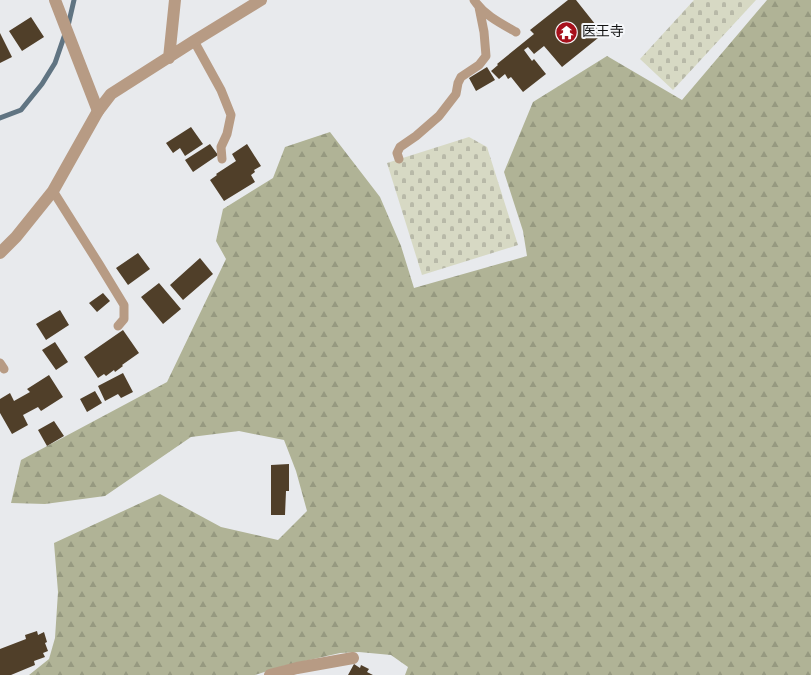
<svg xmlns="http://www.w3.org/2000/svg" width="811" height="675" font-family="'Alegreya Sans','Noto Sans JP',sans-serif">
<style>
.forest{fill:url(#forest-firs)}
.cemetery{fill:url(#cemetery-stones)}
.lines{fill:none;stroke-linecap:round;stroke-linejoin:round}
.stream{stroke:#607482;stroke-width:5}
.building{fill:#503f29}
.service{stroke:#b79b84;stroke-width:9}
.minor{stroke:#b79b84;stroke-width:12}
.tertiary{stroke:#b79b84;stroke-width:12}
.labels{text-anchor:middle;dominant-baseline:central;stroke-width:4;stroke-linejoin:round;paint-order:stroke}
.poi-label{font-size:14px;fill:#121313;stroke:#f5f7fa;text-anchor:start}
</style>
<defs>
<pattern id="forest-firs" width="22" height="20" patternUnits="userSpaceOnUse"><rect width="22" height="20" fill="#b0b396"/><path d="M5 1l3.5 6h-7zM16 11l3.5 6h-7z" fill="#969980"/></pattern>
<pattern id="cemetery-stones" width="16" height="16" patternUnits="userSpaceOnUse"><rect width="16" height="16" fill="#d7d9c4"/><path d="M2 7V4a2 2 0 0 1 4 0v3zM10 15v-3a2 2 0 0 1 4 0v3z" fill="#b8b9a8"/></pattern>
</defs>
<rect width="100%" height="100%" fill="#e8eaed"/>
<path class="forest" d="M767 0H811V675H405L408 667 391 655 359 652 340 653 283 666 255 675H29L49 659 55 638 58 592 54 543 160 494 221 527 278 540 307 511 296 471 284 440 239 431 191 437 105 496 45 504 11 503 21 460 167 382 226 259 216 241 223 209 273 178 285 147 330 132 380 197 401 246 414 288 527 256 523 231 504 172 533 102 607 56 682 100Z"/>
<path class="cemetery" d="M694 0H756L673 90 640 59Z
M469 137 487 147 518 245 422 275 387 163Z"/>
<g class="lines">
<path class="stream" d="M68 26 74 0
M0 118 21 110 42 84 55 63 65 34"/>
</g>
<path class="building" d="M568 0H576L603 34 562 67 544 46 534 54 528 47 524 50 532 61 534 59 546 74 523 92 511 77 508 79 505 74 499 79 491 71 498 65 497 64 534 34 530 30Z
M31 17 44 37 22 51 9 31Z
M0 33 12 57 0 63Z
M487 67 495 80 476 91 469 78Z
M191 127 203 144 185 156 180 148 173 153 166 143Z
M210 144 218 155 193 172 185 160Z
M247 144 261 166 254 170 255 172 251 175 255 182 224 201 210 180 217 175 216 174 236 161 232 154Z
M138 253 150 269 128 285 116 268Z
M200 258 213 274 183 300 170 285Z
M159 283 181 309 163 324 141 297Z
M103 293 110 301 97 312 89 303Z
M60 310 69 325 46 340 36 324Z
M123 330 139 353 122 365 123 366 115 372 114 370 106 376 104 374 98 378 84 357Z
M55 342 68 362 56 370 42 350Z
M123 373 133 392 121 398 118 394 105 401 98 386Z
M49 375 63 397 41 411 38 407 23 415 28 425 12 434 0 413V399L10 393 14 401 30 392 27 389Z
M95 391 102 403 87 412 80 399Z
M54 421 64 436 47 446 38 430Z
M289 464V491H286L285 515H271V465Z
M37 631 38 635 44 632 47 642 45 643 48 651 43 653 45 657 34 661 35 665 11 675H0V649L26 639 25 635Z
M354 664 360 668 361 665 369 669 367 672 373 675H348Z"/>
<g class="lines">
<path class="service" d="M474 0C484 15 500 23 516 32
M194 41 221 90 231 115 227 134 221 147 222 159
M399 159 397 153 400 147 416 136 439 116 456 94 458 83 461 77 479 65 486 56 484 32 479 7
M53 191 99 264 124 305V319L118 326
M0 363 4 369"/>
<path class="minor" d="M169 58 175 0
M0 253 16 237 53 191 98 111 111 94 194 41 261 0
M270 675 297 668 353 658"/>
<path class="tertiary" d="M55 0 98 111"/>
</g>
<defs>
<symbol id="temple-disc" viewBox="-11 -11 22 22"><circle r="9.5" fill="#a7111c" stroke="#f5f7fa"/><path d="M0-6L5-2H3V0L6.5 2.5H4V6H1.5V3h-3V6H-4V2.5H-6.5L-3 0V-2H-5Z" fill="#fff"/></symbol>
</defs>
<g fill-rule="evenodd">
<use href="#temple-disc" x="554" y="20" width="25" height="25"/>
</g>
<g class="labels">
<g class="poi-label">
<text x="582" y="32">医王寺</text>
</g>
</g>
</svg>
